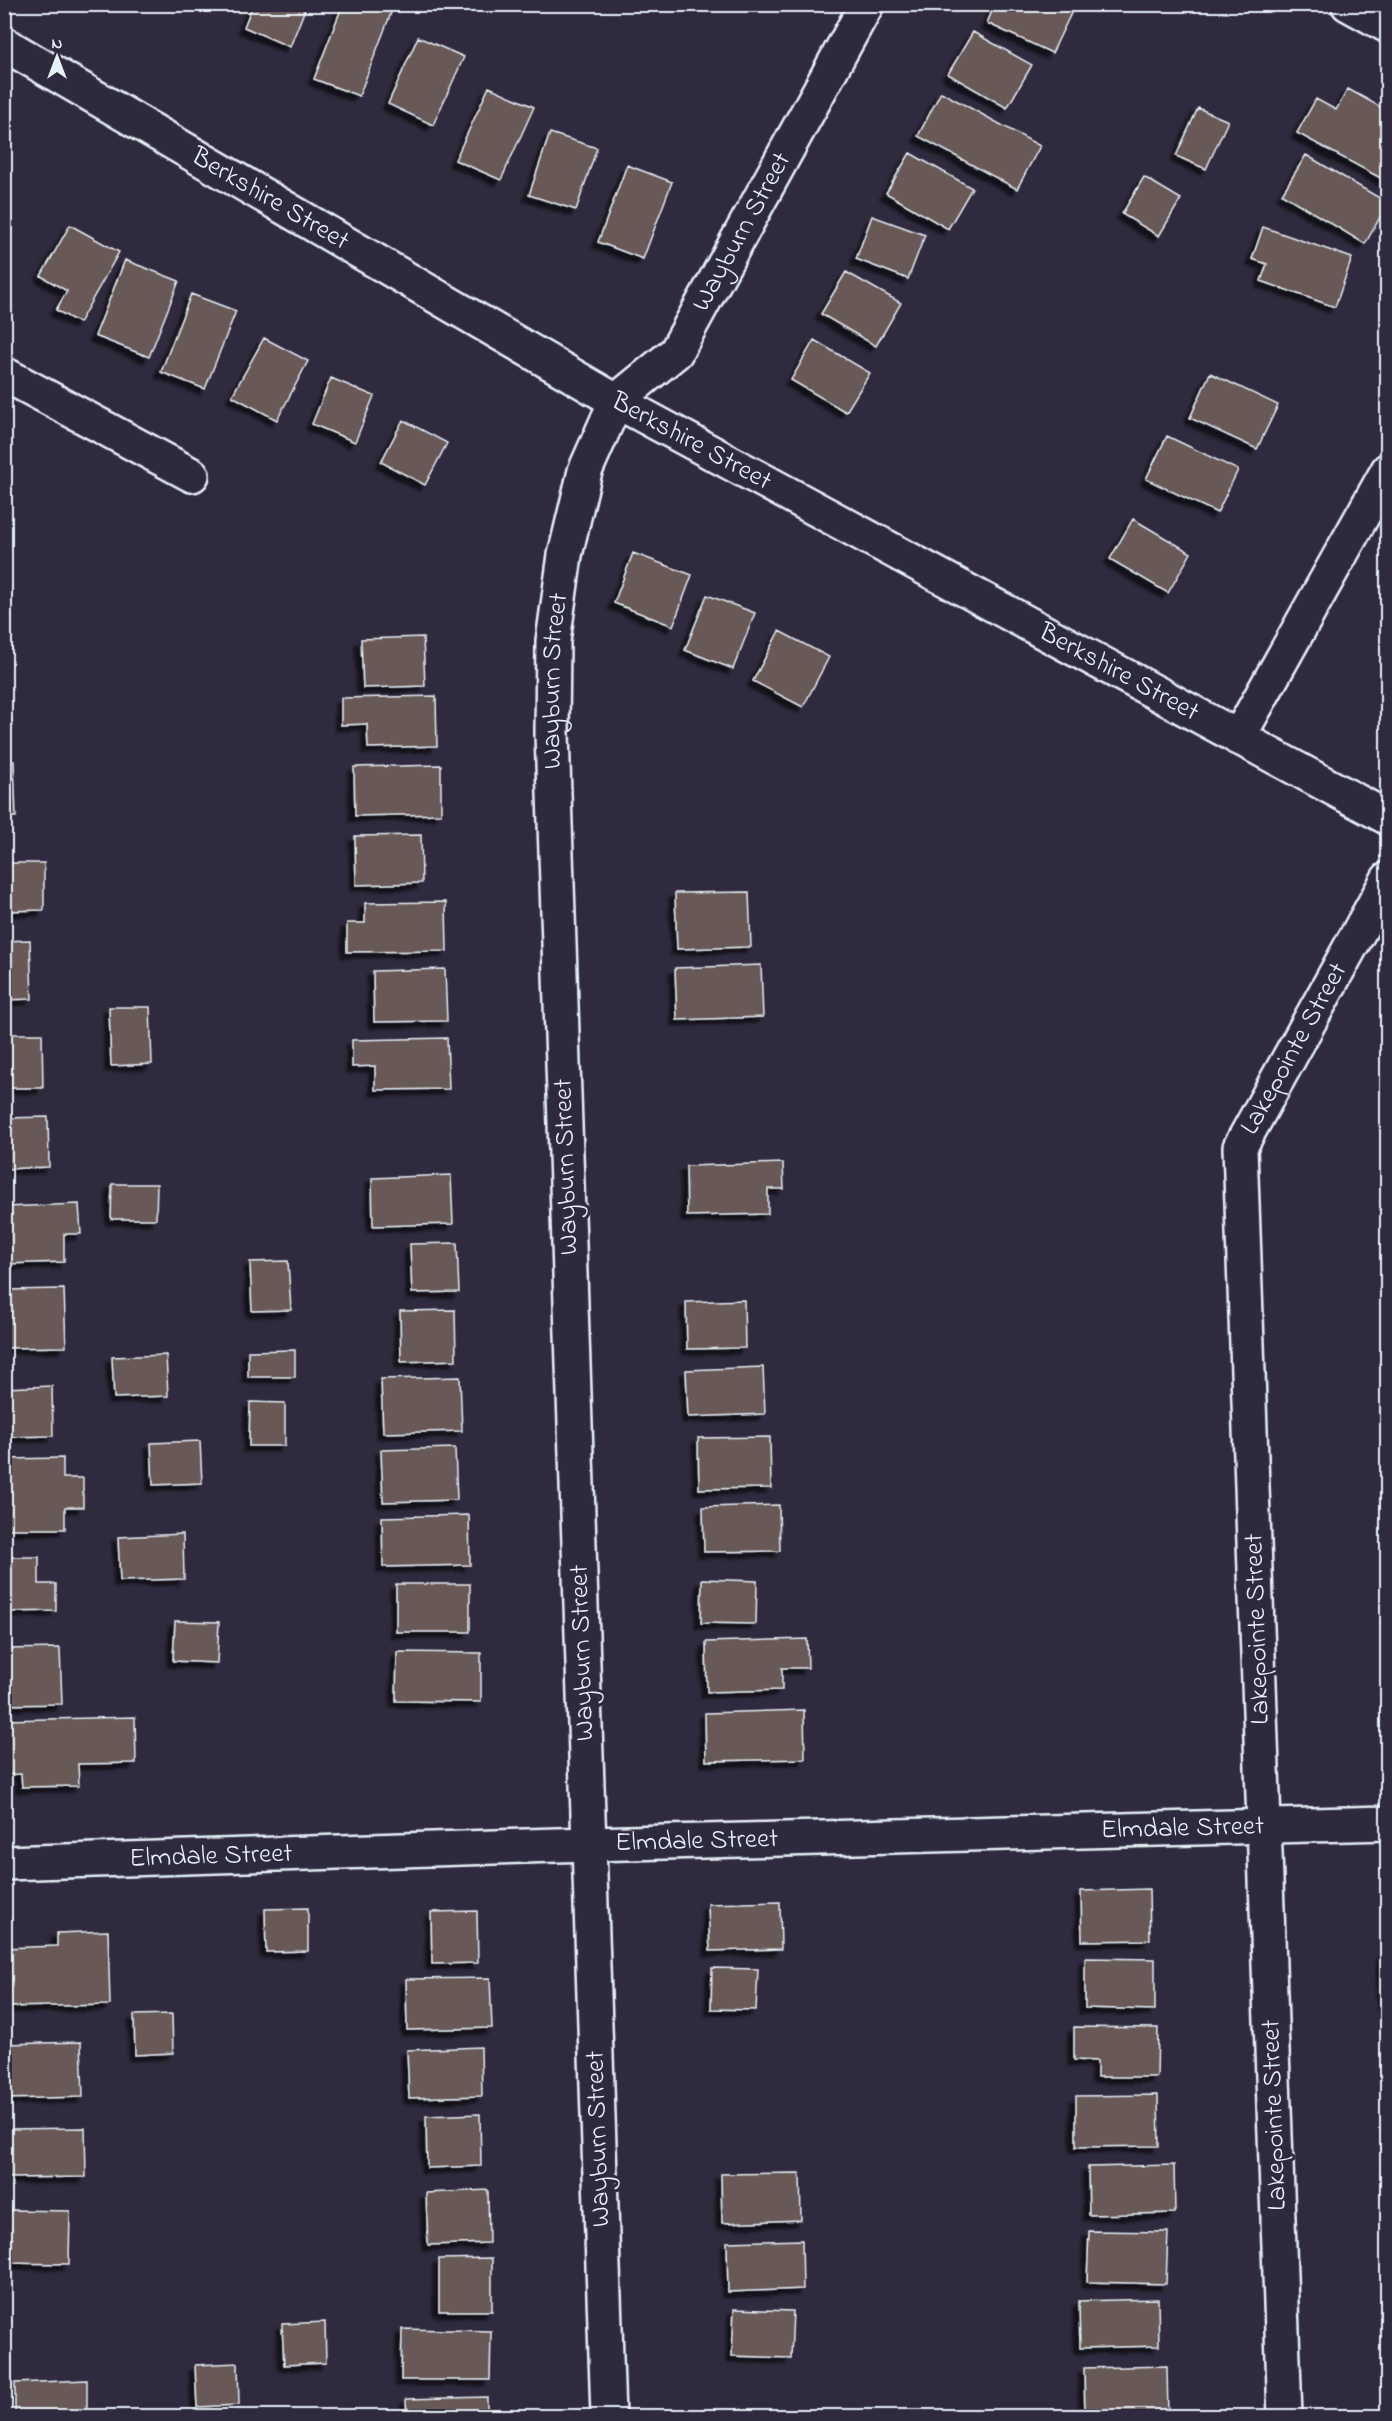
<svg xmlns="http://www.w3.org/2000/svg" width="1392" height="2421" font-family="'Indie Flower',sans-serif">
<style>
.building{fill:#675956;stroke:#e8f1f8;stroke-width:1.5;filter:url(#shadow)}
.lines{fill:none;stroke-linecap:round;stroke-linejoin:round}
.minor-casing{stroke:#e8f1f8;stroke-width:38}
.minor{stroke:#2f2a3d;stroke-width:33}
.labels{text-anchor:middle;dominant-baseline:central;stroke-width:6;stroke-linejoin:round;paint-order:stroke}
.street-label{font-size:27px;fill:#e8f1f8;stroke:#2f2a3d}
</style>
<defs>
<filter id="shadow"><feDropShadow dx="-5.5" dy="5.5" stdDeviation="1.5" flood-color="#0009"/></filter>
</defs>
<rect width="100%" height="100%" fill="#2f2a3d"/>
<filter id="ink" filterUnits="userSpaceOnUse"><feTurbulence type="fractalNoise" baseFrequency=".0167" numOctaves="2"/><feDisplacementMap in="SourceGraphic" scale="12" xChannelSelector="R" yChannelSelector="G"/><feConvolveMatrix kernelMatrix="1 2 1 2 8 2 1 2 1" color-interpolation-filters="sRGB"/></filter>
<g filter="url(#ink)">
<path class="building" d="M253 4H307L290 47 244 27Z
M343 4H368L391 13 359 96 314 79Z
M995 4H1069L1074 7 1052 53 987 23Z
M973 32 1032 65 1007 108 948 74Z
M418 37 464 57 433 125 388 104Z
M489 87 534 107 501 180 455 160Z
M1348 89 1388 111V182L1297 133 1316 99 1336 110Z
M941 92 1040 146 1017 189 918 136Z
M1198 108 1228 121 1206 169 1176 156Z
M550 133 597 148 576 210 529 195Z
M910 153 972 188 948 229 886 193Z
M1306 155 1388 203 1365 244 1282 194Z
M627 165 672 182 643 259 598 242Z
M1144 177 1181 199 1159 236 1122 214Z
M872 216 925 235 908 279 856 259Z
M70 225 119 252 79 323 56 310 67 291 41 276Z
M1263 227 1352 258 1335 307 1261 281 1267 264 1252 259Z
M125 260 179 281 149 357 95 336Z
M846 272 901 303 876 346 821 314Z
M191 294 236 311 205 389 161 372Z
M264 338 308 361 277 420 232 396Z
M814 340 870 373 846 412 791 380Z
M1210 373 1278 405 1257 449 1190 418Z
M331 378 374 396 355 442 312 424Z
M403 420 447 443 425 485 381 462Z
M1167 436 1238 470 1217 513 1146 479Z
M1133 519 1191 553 1168 593 1110 559Z
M633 553 692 575 673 626 614 603Z
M4 586H10L11 649H4Z
M707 595 755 613 733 669 685 650Z
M779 631 829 657 803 707 753 681Z
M423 637 425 686 363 688 361 639Z
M436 696 437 746 368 748 367 724 341 725V698Z
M4 761H14L16 817H4Z
M441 765V814L355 816 354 767Z
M421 835 422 883 356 885 355 836Z
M4 863H44V910L4 911Z
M749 892 751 947 677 949 675 893Z
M446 902 447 951 347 952V923H365V903Z
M30 940 32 999 4 1000V941Z
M761 965 763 1017 677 1020 675 968Z
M445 969 447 1021 374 1022 373 971Z
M109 1007H150L152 1064 111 1066Z
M4 1034H42L43 1088H4Z
M447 1038 449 1089 375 1090V1066L352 1067V1040Z
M48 1117 49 1167 4 1169V1118Z
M783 1163 784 1189H768V1214L687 1216 686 1166Z
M451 1175 453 1224 373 1226 372 1178Z
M112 1184H157L156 1219H111Z
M79 1204 81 1234H64V1262L4 1264V1207Z
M457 1243 459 1292 412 1293 410 1244Z
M288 1261 291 1310 252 1311 250 1262Z
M64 1289 66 1347 4 1348V1290Z
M744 1300 745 1348 687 1349 686 1302Z
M455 1310 456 1360 401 1362 400 1311Z
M295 1350V1377H248V1351Z
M166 1355 168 1396 114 1398 112 1357Z
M763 1367 765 1414 688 1417 686 1370Z
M460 1377 462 1431 383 1433 381 1379Z
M52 1386 53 1436 4 1437V1388Z
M250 1402 285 1403V1446H249Z
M770 1437 771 1488 699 1489 698 1438Z
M200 1441 202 1483 153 1485 151 1443Z
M455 1448 457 1500 383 1502 381 1450Z
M63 1458V1478H83V1507H65V1529H4V1459Z
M779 1505 780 1551 704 1552 703 1507Z
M469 1515 470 1565 383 1567 382 1517Z
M183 1534 184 1579 120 1581 118 1537Z
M4 1557H39V1584H56V1611L4 1612Z
M702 1579 757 1581 756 1624 701 1623Z
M396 1584H470V1632H396Z
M175 1621 219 1622 217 1663 173 1661Z
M807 1639 808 1668H782V1690L707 1692 706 1642Z
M60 1648 62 1704 4 1705V1649Z
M397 1652 481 1653V1702L396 1701Z
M804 1710 805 1759 706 1761 705 1713Z
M135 1717 136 1763 78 1764 79 1786 22 1787 21 1774 4 1775V1720Z
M1149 1889 1150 1940 1082 1941 1081 1891Z
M780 1902 781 1949 710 1951 708 1904Z
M308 1908V1951L266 1952 265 1909Z
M477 1911 478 1963 432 1964 431 1912Z
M108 1931 110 2005 4 2007V1948L57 1946V1933Z
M1382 1953H1388V2003H1383Z
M1085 1958 1155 1959V2010L1085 2008Z
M712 1968 758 1969 756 2010 711 2009Z
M490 1978 492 2028 407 2030 406 1979Z
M172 2014 173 2053 135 2055 134 2015Z
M1074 2027 1158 2028 1157 2077H1097V2061L1074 2060Z
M81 2042 83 2097 5 2099 4 2044Z
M481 2047 482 2096 409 2098 407 2050Z
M1158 2095 1159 2146 1076 2147V2096Z
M480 2114 481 2166 427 2168 426 2116Z
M85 2128 86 2177 5 2178 4 2129Z
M1174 2165 1175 2213 1089 2215 1088 2167Z
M800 2173 801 2220 722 2223 721 2174Z
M488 2190 489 2243 428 2245 426 2193Z
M8 2210 70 2211 69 2264 6 2263Z
M1089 2231 1168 2232 1166 2284 1087 2282Z
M802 2240 803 2289 728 2292 727 2242Z
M492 2258V2311H439V2259Z
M1158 2299 1159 2346 1080 2348 1079 2301Z
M734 2309 793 2311 791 2358 732 2356Z
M325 2322 326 2363 284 2365 282 2324Z
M402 2329 491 2331 490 2380H401Z
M238 2363 239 2405 197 2407 195 2365Z
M1167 2366 1168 2416H1085L1084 2368Z
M87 2380V2416H15V2383Z
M487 2397V2416H407L406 2399Z"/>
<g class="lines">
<defs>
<g id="minor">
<path d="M1348 4 1388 26"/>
<path id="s1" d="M4 44 616 401 1388 818"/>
<path d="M4 374 192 475"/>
<path d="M1238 738 1388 470"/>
<path id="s2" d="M4 1863 589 1844 1388 1823"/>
<path id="s3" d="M608 2416 552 733 553 641 565 555 585 471 616 401 676 352 867 4"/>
<path id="s4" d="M1285 2416 1240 1147 1388 879"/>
</g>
</defs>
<use href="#minor" class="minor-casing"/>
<use href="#minor" class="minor"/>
</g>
</g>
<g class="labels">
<g class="street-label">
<text stroke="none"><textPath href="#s1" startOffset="308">Berkshire Street</textPath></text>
<text stroke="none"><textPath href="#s3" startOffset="2240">Wayburn Street</textPath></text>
<text stroke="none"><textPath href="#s1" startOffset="794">Berkshire Street</textPath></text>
<text stroke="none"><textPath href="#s1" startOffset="1280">Berkshire Street</textPath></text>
<text stroke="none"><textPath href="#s3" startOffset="1736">Wayburn Street</textPath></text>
<text stroke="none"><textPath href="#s4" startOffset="1382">Lakepointe Street</textPath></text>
<text transform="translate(567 1167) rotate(-92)">Wayburn Street</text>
<text transform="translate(1258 1629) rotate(-92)">Lakepointe Street</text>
<text transform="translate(583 1653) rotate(-92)">Wayburn Street</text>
<text stroke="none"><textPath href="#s2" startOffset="1179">Elmdale Street</textPath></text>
<text stroke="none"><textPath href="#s2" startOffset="693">Elmdale Street</textPath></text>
<text stroke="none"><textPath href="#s2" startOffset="207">Elmdale Street</textPath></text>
<text transform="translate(1275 2115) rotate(-92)">Lakepointe Street</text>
<text transform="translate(599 2139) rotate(-92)">Wayburn Street</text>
</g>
</g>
<rect width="1392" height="2421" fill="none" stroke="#2f2a3d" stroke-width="24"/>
<rect x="12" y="12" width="1368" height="2397" fill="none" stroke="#e8f1f8" stroke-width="2" filter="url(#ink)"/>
<g transform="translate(57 57)" stroke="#2f2a3d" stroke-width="4.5" paint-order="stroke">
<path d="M0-4.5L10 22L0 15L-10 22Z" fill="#e8f1f8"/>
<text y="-9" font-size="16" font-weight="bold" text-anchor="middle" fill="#e8f1f8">N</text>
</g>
</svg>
